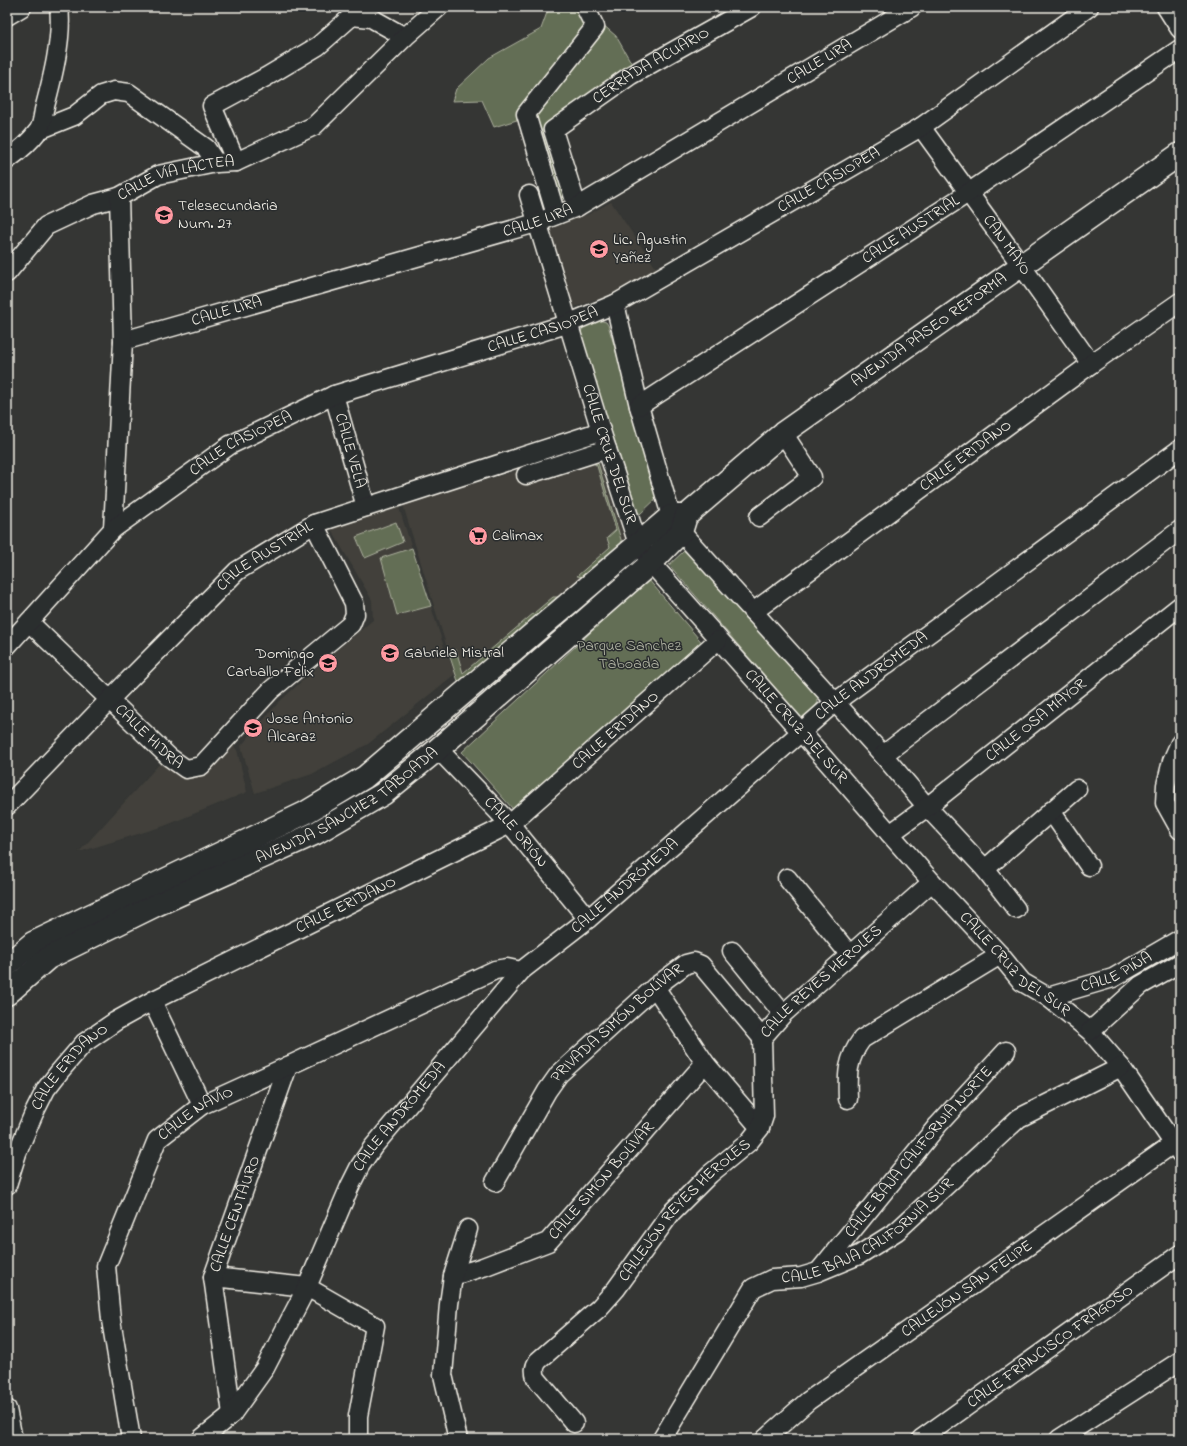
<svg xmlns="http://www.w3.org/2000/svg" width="1187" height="1446" font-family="'Indie Flower',sans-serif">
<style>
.built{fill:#42413b}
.green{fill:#646e54;stroke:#acb09e}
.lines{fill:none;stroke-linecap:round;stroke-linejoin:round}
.minor-casing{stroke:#f4f1e8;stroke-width:21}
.major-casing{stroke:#f4f1e8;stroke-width:25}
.minor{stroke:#2a2d2e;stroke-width:18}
.major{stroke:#2a2d2e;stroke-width:22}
.labels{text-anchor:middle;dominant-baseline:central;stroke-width:3;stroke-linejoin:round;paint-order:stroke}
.street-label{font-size:16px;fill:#f4f1e8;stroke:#2a2d2e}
.poi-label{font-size:16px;fill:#f4f1e8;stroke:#2a2d2e;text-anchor:start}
.park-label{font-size:16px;fill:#b3b6a5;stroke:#2a2d2e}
</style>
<rect width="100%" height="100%" fill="#353634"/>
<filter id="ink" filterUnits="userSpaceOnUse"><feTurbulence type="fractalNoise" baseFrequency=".025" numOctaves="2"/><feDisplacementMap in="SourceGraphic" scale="8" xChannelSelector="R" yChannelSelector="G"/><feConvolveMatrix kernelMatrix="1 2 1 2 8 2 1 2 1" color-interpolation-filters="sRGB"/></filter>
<g filter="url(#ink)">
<path class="built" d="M611 202 658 271 628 289 572 308 549 227 589 214Z
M595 447 626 543 460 687 455 674 368 744 312 774 255 793 241 746 279 702 325 660 373 620 372 600 331 529 398 505 444 647 453 667 403 505Z
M229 741 237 750 247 792 164 826 79 852 164 759 185 771Z"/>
<path class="green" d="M549 7H580L589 25 520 119 494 127 482 100 452 101 456 89 489 58 541 29Z
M602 24 616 36 632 64 550 120 548 129 567 198 557 201 534 115Z
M599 320 606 322 608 325 657 487 658 497 640 514 638 513 580 335 583 327Z
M596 461 598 463 622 543 583 577 577 576 610 547 607 538 616 530 597 466 592 462Z
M396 522 403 542 365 558 356 537Z
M412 548 431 606 397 615 381 558Z
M684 551H689L817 695C821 706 810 713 803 720L669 565Z
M648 579 704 645 513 814 512 808 462 752Z
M553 597H558L550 606 460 687 449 654 456 650 463 673Z"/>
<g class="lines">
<defs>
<g id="minor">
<path d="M1166 7 1180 29"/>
<path d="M7 16 22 7"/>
<path id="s1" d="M921 127 1021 265 1091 364"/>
<path d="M39 130 74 116 101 95 114 91 129 93 206 148 216 163"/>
<path d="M7 160C18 152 30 142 38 131 42 126 43 116 44 110 52 80 63 38 59 7"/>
<path d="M236 162 212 106 266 77 318 46 352 16 371 18 405 37"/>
<path id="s2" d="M529 195 601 431 638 544 651 563 802 733 932 882 1000 955 1022 982 1048 997 1090 1031 1121 1067 1180 1153"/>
<path id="s3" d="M577 207 553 130 631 75 752 7"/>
<path d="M556 215 526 114 595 27 585 7"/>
<path id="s4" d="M7 273 46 226 93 204 119 197 158 175 216 163 236 162 314 126 405 37 439 7"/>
<path d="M615 304 639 406 671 516 681 532 883 755 927 807 985 869 1016 909"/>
<path id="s5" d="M123 341 536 223 577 207 912 7"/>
<path id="s6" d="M334 395 366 507"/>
<path id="s7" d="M639 406 968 193 1180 49"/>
<path d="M526 475 607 449"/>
<path d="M759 517 812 477 783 433"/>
<path d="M113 529 123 341 119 197"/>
<path id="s8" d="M753 612 1091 364 1180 302"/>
<path id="s9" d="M29 622 169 757 186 769 201 766 271 690 351 624 355 614 354 603 314 524"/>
<path id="s10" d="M7 646 113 529 230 445 334 395 567 324 615 304 921 127 1089 7"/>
<path d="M1180 743 1172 761 1166 785 1165 803 1180 830"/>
<path id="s11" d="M438 749 510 824 588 919"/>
<path d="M883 755 1180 530"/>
<path id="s12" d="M7 806 110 699 237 571 314 524 601 431"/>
<path d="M1051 811 1089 866"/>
<path id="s13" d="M890 834 927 807 1180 606"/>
<path d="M985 869 1077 789"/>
<path d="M787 878 850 955"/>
<path d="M732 951 783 1014"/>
<path d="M655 987 705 1063 760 1128"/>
<path id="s14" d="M1048 997 1113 978 1180 939"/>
<path d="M152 1001 202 1105"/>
<path d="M1090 1031 1141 985 1180 963"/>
<path d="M848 1099C847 1075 847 1059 862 1039L1000 955"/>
<path id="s15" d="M495 1182 547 1091 559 1074 655 987 686 964 694 962 701 965 762 1038"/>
<path id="s16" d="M7 1185 17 1153 34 1113 46 1089 60 1071 84 1043 116 1021 152 1001 510 824 718 640"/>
<path id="s17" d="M820 1270 938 1125 1006 1051"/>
<path id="s18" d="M453 1276 483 1267 548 1242 705 1063"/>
<path d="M213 1277 307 1287 375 1326 358 1416V1439"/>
<path d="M7 1409 13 1439"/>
<path id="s19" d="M232 1414 213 1277 288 1066"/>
<path id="s20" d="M574 1423 536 1378C534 1371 534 1367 538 1361L599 1308 616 1289 671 1213 710 1174 749 1142 760 1128 764 1116 762 1038 783 1014 932 882"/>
<path id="s21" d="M131 1439 111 1320 106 1266 157 1140 202 1105 288 1066 495 970 507 968 521 971"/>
<path id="s22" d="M201 1439 232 1414 265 1368 307 1287 350 1186 360 1166 373 1147 521 971 588 919 834 703 1180 449"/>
<path d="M458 1439 443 1375 449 1304 453 1276 468 1229"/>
<path id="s23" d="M662 1439 753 1288 772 1279 801 1277 818 1272 859 1255 897 1231 1019 1118 1121 1067"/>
<path id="s24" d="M765 1439 808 1401 1173 1144"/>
<path id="s25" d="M921 1439 1180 1254"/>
<path d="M1059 1439 1180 1361"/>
</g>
<g id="major">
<path d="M7 965 33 943 305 813 365 777 671 516H686"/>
<path id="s26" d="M7 994 48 958 156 905 316 833 383 794 438 749 651 563 681 532 686 516 783 433 1180 154"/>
</g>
</defs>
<use href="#minor" class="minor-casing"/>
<use href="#major" class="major-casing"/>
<use href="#minor" class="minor"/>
<use href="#major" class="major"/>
</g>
</g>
<defs>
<symbol id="school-disc" viewBox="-11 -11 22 22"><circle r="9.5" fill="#ff9aa2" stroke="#2a2d2e"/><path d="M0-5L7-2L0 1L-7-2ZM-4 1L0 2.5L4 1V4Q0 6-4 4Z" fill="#111"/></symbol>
<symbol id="supermarket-disc" viewBox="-11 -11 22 22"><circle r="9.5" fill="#ff9aa2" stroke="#2a2d2e"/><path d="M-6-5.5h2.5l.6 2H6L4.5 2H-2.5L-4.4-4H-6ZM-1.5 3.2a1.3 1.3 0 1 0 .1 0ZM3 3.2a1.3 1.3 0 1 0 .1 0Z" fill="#111"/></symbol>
</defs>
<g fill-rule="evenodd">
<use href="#school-disc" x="153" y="204" width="22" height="22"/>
<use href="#school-disc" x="588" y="238" width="22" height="22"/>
<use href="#supermarket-disc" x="467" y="525" width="22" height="22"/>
<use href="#school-disc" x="379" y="642" width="22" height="22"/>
<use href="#school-disc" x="317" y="652" width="22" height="22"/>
<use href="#school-disc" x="242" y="717" width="22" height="22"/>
</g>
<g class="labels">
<g class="street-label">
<text stroke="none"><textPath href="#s5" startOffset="756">CALLE LIRA</textPath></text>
<text stroke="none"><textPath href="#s3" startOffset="198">CERRADA ACUARIO</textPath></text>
<text stroke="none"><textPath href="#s10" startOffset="960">CALLE CASIOPEA</textPath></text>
<text stroke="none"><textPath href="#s4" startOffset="201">CALLE VÍA LÁCTEA</textPath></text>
<text stroke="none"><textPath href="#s5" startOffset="432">CALLE LIRA</textPath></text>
<text stroke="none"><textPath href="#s7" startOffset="324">CALLE AUSTRIAL</textPath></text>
<text stroke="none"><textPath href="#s1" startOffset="146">CAN MAYO</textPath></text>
<text stroke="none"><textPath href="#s5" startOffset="108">CALLE LIRA</textPath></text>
<text stroke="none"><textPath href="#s10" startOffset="636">CALLE CASIOPEA</textPath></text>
<text stroke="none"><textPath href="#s26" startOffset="1148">AVENIDA PASEO REFORMA</textPath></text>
<text stroke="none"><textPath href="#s10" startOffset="312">CALLE CASIOPEA</textPath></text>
<text stroke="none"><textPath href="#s6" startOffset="58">CALLE VELA</textPath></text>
<text stroke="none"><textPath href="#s2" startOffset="271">CALLE CRUZ DEL SUR</textPath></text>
<text stroke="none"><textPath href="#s8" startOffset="264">CALLE ERIDANO</textPath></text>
<text stroke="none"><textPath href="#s12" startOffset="360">CALLE AUSTRIAL</textPath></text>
<text stroke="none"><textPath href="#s22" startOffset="1031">CALLE ANDRÓMEDA</textPath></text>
<text stroke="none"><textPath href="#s13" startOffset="185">CALLE OSA MAYOR</textPath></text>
<text stroke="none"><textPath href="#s2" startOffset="607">CALLE CRUZ DEL SUR</textPath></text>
<text stroke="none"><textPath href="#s16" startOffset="784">CALLE ERIDANO</textPath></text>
<text stroke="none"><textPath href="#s9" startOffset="166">CALLE HIDRA</textPath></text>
<text stroke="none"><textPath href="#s26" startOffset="391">AVENIDA SÁNCHEZ TABOADA</textPath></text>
<text stroke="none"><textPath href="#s11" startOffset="114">CALLE ORIÓN</textPath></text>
<text stroke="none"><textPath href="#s22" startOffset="707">CALLE ANDRÓMEDA</textPath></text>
<text stroke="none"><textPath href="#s16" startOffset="460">CALLE ERIDANO</textPath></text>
<text stroke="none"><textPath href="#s2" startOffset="931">CALLE CRUZ DEL SUR</textPath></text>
<text stroke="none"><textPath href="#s14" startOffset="73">CALLE PIÑA</textPath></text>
<text stroke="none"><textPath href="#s20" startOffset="573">CALLE REYES HEROLES</textPath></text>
<text stroke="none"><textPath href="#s15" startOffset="203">PRIVADA SIMÓN BOLÍVAR</textPath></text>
<text stroke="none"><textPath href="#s16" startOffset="136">CALLE ERIDANO</textPath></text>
<text stroke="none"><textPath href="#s21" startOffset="358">CALLE NAVÍO</textPath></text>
<text stroke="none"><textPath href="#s22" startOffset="383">CALLE ANDRÓMEDA</textPath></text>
<text stroke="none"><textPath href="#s17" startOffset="154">CALLE BAJA CALIFORNIA NORTE</textPath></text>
<text stroke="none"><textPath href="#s18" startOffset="182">CALLE SIMÓN BOLÍVAR</textPath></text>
<text stroke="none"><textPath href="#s20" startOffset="288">CALLEJÓN REYES HEROLES</textPath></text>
<text stroke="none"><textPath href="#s19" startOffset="205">CALLE CENTAURO</textPath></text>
<text stroke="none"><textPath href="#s23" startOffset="307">CALLE BAJA CALIFORNIA SUR</textPath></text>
<text stroke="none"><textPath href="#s24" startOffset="252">CALLEJÓN SAN FELIPE</textPath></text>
<text stroke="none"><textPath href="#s25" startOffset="159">CALLE FRANCISCO FRAGOSO</textPath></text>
</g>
<g class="poi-label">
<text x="178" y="206">Telesecundaria<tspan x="178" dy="18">Num. 27</tspan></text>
<text x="613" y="240">Lic. Agustin<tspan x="613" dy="18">Yañez</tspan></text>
<text x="492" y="536">Calimax</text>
<text x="404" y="653">Gabriela Mistral</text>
<text x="314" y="654" text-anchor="end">Domingo<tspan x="314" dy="18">Carballo Felix</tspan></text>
<text x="267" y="719">Jose Antonio<tspan x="267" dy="18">Alcaraz</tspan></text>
</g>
<g class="park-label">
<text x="629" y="646">Parque Sanchez<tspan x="629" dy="18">Taboada</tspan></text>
</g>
</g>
<rect width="1187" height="1446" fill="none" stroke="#2a2d2e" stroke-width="24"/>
<rect x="12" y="12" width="1163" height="1422" fill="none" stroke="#f4f1e8" stroke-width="1.5" filter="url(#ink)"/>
</svg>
